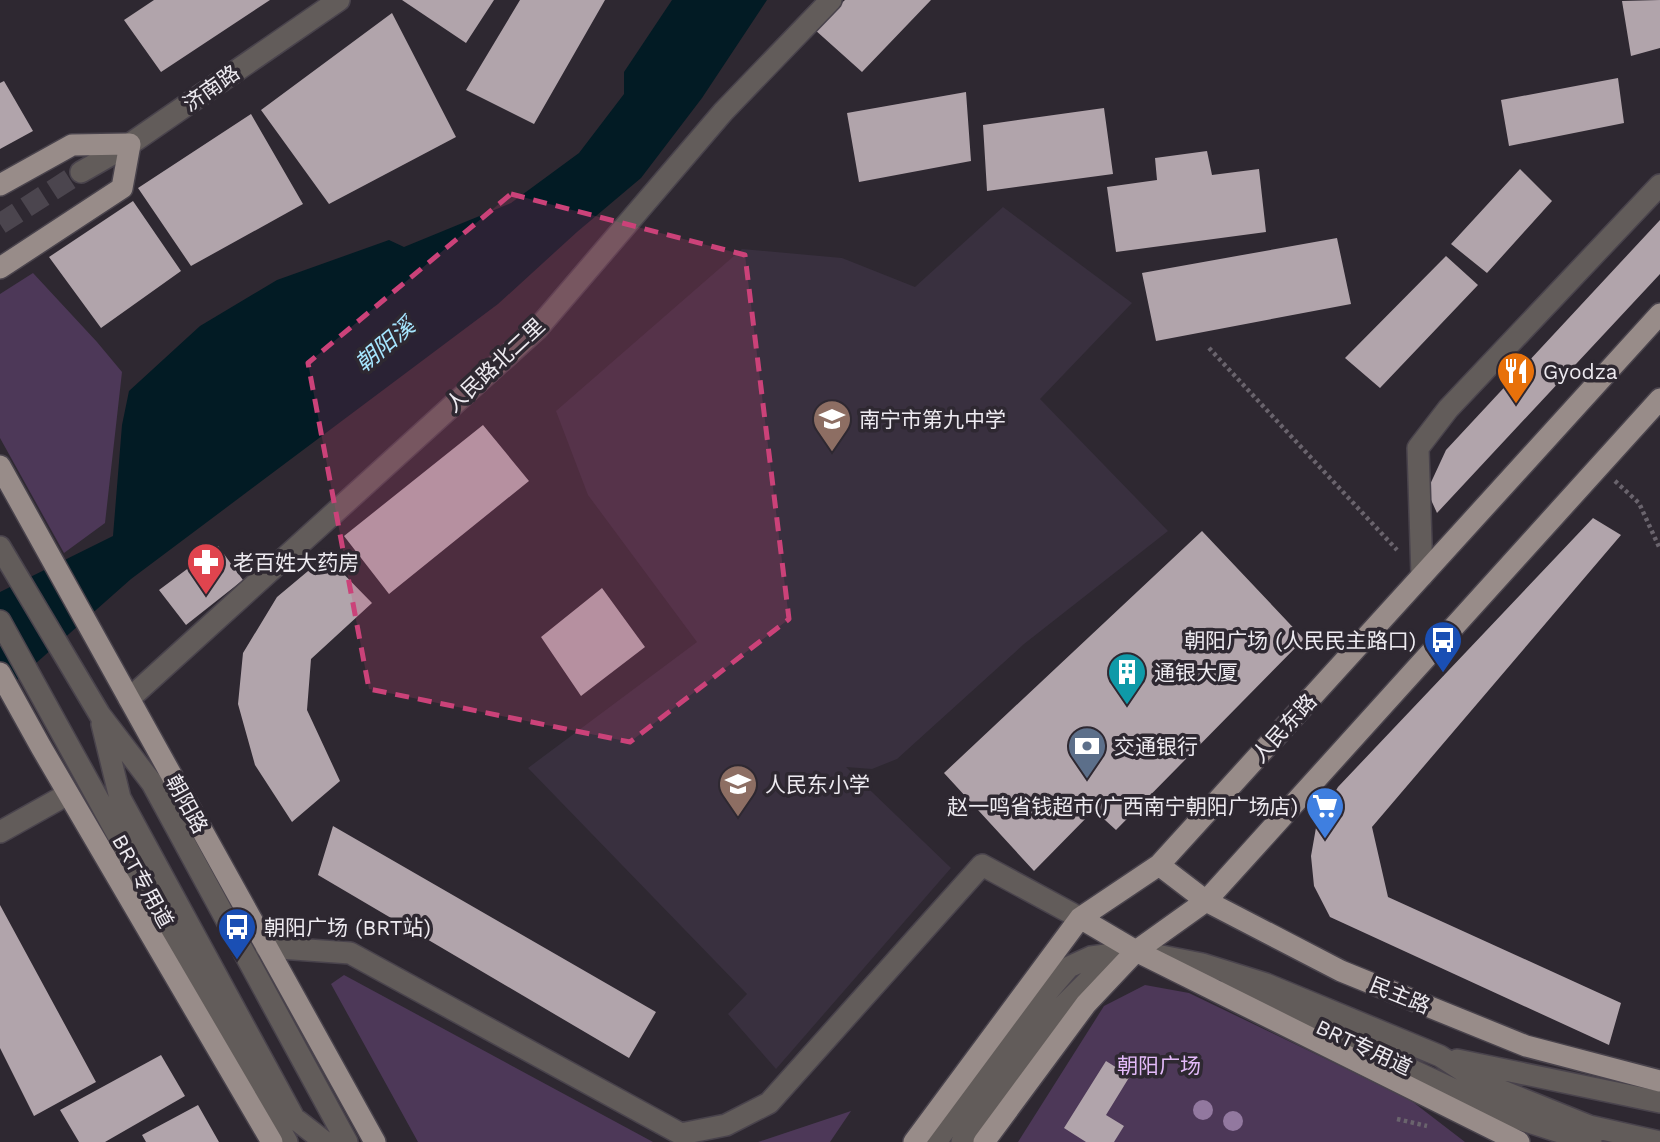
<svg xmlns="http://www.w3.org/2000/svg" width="1660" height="1142" font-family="'Work Sans','Noto Sans SC',sans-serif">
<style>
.built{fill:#39303f}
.green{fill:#4d3858}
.water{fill:#021b24}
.building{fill:#b1a4ab}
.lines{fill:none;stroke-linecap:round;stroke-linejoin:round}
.minor-tunnel{stroke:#4b454e;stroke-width:21;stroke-dasharray:21 10;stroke-linecap:butt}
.minor-casing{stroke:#49434c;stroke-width:24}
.major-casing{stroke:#49434c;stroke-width:24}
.path{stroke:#6a646d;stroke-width:4.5;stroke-dasharray:3.5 3.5;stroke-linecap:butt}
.minor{stroke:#625c5a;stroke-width:21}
.major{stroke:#988c89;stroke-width:21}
.tree{fill:#92789f}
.marked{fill:#cb4279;fill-opacity:0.2;stroke:#cb4279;stroke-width:5;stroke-dasharray:14 9;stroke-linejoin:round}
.labels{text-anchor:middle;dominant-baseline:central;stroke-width:7;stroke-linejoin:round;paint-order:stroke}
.street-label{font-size:21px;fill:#edeaf0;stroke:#2e2831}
.poi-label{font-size:21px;fill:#edeaf0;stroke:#2e2831;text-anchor:start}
.park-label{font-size:21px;fill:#e3baf9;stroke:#2e2831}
.water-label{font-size:23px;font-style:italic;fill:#a6e6ff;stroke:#2e2831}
</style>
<rect width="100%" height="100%" fill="#2e2831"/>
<path class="built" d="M1003 207 1132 303 1040 399 1168 531 1024 644 897 759 872 769 846 767 951 868 776 1069 728 1014 747 994 528 768 697 642 588 495 556 411 742 249 842 258 915 287Z"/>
<path class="green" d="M33 273 97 342 122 372 105 523 64 553 0 438V294Z
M344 975 653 1142H418L331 984Z
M1145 985 1189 993 1409 1099 1465 1142H1018L1104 1006Z
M851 1111 830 1142H758Z"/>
<path class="water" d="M672 0H767L702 98 641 178 577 232 498 304 131 579 0 695V592L113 536 122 425 129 391 200 326 277 280 389 240 404 247 511 203 579 153 624 94V72Z"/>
<path class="building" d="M154 0H270L161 72 124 20Z
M402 0H494L466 43Z
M520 0H605L534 124 466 90Z
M845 0H931L862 72 814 29Z
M1660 0V48L1631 56 1622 1Z
M392 13 456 137 329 204 261 110Z
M1618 78 1624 123 1509 146 1501 100Z
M4 81 33 131 0 149V83Z
M966 92 971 161 859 182 847 113Z
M1104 108 1113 174 987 191 983 125Z
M251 114 303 204 191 266 138 188Z
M1207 151 1212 175 1259 169 1266 232 1116 252 1107 187 1157 180 1155 158Z
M1520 169 1552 201 1487 273 1451 244Z
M133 201 181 271 101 328 49 257Z
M1660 220V274L1437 513 1427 491 1446 450Z
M1337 238 1351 304 1156 341 1142 273Z
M1446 256 1478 285 1380 388 1345 358Z
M483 425 529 481 389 594 344 536Z
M1593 518 1621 535 1372 827 1388 897 1621 1003 1609 1045 1330 917 1314 886 1311 856 1317 822 1338 787Z
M1202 531 1304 639 1116 830 1094 810 1034 871 944 773Z
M218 546 243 580 186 625 159 590Z
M326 556 372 603 311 659 307 710 340 781 292 822 255 765 238 704 243 653 277 597Z
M602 588 645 647 581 696 541 637Z
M333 826 656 1012 629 1058 318 875Z
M0 905 96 1082 34 1116 0 1048Z
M161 1055 185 1096 105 1142H79L60 1110Z
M1106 1061 1130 1076 1106 1115 1124 1126 1114 1142H1086L1064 1128Z
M198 1105 219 1142H146L142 1135Z"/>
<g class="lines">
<path class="minor-tunnel" d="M0 224 81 172"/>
<defs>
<path id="minor" d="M81 172 130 144 339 0
M0 547 100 715 152 783 347 1142
M1422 576 1418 448 1448 409 1660 185
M0 621 287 1142
M129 699 538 328 723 112 831 0
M102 724 120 798 294 1118 325 1142
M0 832 68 794
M266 947 350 953 681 1134 726 1125 769 1103 982 865 1080 918
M1231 985 1510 1116 1591 1142
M1457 1060 1660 1102
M936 1142 1038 1003 1069 967 1091 957 1136 951 1202 964 1266 984 1440 1056 1480 1082 1589 1126 1660 1142
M962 1142 1056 1013 1096 973 1126 956"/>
<path id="major" d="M0 185 72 145 130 144 122 188 0 268
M0 466 375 1142
M0 673 41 747 272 1142
M1159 865 1206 901 1341 971 1526 1046 1660 1081
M1080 918 1136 951 1519 1142
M914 1142 1080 918 1159 865 1660 314
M984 1142 1086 1004 1136 951 1206 901 1660 399"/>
</defs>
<use href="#minor" class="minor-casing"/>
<use href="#major" class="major-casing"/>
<path class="path" d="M1209 348 1397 550
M1615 481 1639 503 1660 549
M1397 1119 1427 1126"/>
<use href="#minor" class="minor"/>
<use href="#major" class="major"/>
</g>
<g class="tree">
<circle cx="1203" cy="1110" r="10"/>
<circle cx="1233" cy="1121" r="10"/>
</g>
<path class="marked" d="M511 194 745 255 789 619 630 742 369 689 308 363Z"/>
<defs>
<symbol id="restaurant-pin" viewBox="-11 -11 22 30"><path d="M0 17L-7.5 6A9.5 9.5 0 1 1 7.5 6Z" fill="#e8710a" stroke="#2e2831"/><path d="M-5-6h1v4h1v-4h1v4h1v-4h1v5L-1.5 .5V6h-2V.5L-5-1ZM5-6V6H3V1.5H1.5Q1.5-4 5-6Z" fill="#fff"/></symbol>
<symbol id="school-pin" viewBox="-11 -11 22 30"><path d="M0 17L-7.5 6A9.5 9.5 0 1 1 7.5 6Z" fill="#8d6e63" stroke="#2e2831"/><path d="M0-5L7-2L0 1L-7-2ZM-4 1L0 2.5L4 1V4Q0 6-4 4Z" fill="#fff"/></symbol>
<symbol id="pharmacy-pin" viewBox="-11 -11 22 30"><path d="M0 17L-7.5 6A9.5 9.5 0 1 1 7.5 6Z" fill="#e0444e" stroke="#2e2831"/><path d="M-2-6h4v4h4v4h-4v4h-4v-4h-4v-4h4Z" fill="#fff"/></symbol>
<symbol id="bus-pin" viewBox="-11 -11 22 30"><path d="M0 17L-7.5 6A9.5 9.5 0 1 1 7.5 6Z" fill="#1a4fb4" stroke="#2e2831"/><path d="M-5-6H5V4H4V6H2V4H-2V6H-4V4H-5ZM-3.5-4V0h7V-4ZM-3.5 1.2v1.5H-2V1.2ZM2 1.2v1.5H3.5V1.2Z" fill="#fff"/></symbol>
<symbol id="building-pin" viewBox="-11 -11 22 30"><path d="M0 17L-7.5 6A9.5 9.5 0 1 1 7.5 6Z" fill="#0f9aa8" stroke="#2e2831"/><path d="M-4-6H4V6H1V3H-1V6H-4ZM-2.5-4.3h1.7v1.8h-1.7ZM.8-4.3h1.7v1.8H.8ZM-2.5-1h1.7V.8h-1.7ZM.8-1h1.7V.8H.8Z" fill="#fff"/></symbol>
<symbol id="bank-pin" viewBox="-11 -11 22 30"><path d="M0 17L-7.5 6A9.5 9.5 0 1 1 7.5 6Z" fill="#5c6f8a" stroke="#2e2831"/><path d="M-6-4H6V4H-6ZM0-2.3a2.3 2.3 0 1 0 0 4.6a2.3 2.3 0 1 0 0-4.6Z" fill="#fff"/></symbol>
<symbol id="supermarket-pin" viewBox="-11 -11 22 30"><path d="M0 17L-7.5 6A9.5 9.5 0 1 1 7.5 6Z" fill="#3f7fe0" stroke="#2e2831"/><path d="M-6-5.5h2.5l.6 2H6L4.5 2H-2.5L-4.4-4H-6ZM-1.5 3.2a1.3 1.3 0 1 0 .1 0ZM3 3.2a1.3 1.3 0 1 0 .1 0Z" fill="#fff"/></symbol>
</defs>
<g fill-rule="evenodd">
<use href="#restaurant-pin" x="1494" y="349" width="44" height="60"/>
<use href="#school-pin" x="810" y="397" width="44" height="60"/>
<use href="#pharmacy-pin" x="184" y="540" width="44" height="60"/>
<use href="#bus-pin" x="1421" y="618" width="44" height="60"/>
<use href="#building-pin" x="1105" y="650" width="44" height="60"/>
<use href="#bank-pin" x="1065" y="724" width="44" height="60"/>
<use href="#school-pin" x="716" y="762" width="44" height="60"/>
<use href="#supermarket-pin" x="1303" y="784" width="44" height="60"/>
<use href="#bus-pin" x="215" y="905" width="44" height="60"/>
</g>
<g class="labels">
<g class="street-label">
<text transform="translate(211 88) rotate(-35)">济南路</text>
<text transform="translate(495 365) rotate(-43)">人民路北二里</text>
<text transform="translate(1284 728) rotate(-48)">人民东路</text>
<text transform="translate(187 804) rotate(61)">朝阳路</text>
<text transform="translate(143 881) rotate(61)">BRT专用道</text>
<text transform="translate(1400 995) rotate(22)">民主路</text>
<text transform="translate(1364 1047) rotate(25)">BRT专用道</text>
</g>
<g class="poi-label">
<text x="1543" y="371">Gyodza</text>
<text x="859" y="419">南宁市第九中学</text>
<text x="233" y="562">老百姓大药房</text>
<text x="1416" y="640" text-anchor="end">朝阳广场 (人民民主路口)</text>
<text x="1154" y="672">通银大厦</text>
<text x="1114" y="746">交通银行</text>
<text x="765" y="784">人民东小学</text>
<text x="1298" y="806" text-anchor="end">赵一鸣省钱超市(广西南宁朝阳广场店)</text>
<text x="264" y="927">朝阳广场 (BRT站)</text>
</g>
<g class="park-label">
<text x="1159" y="1065">朝阳广场</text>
</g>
<g class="water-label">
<text transform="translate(385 345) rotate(-40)">朝阳溪</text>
</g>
</g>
</svg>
